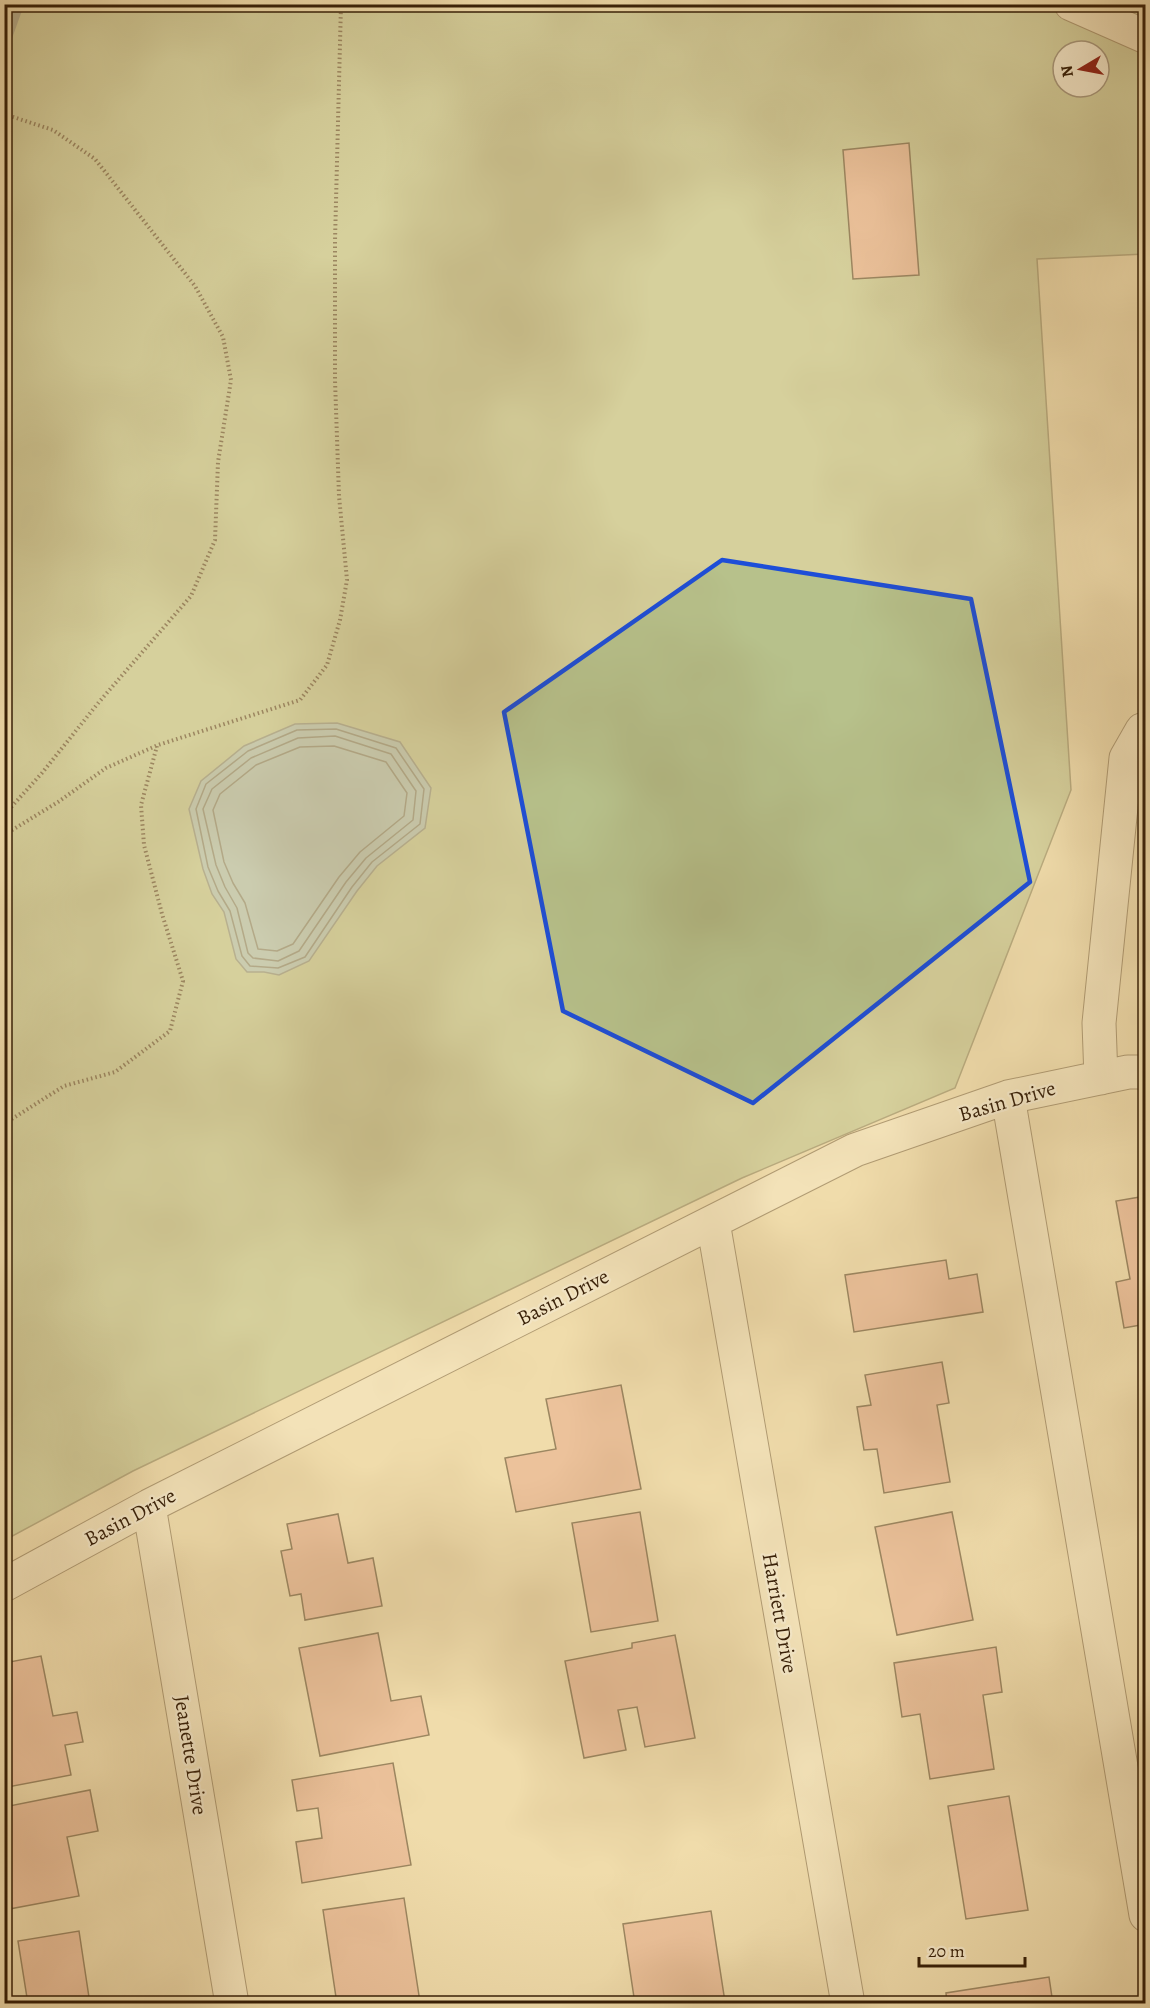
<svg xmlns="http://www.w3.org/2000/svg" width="1150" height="2008" font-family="Alegreya,serif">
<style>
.green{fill:#b7c18b;stroke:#777049;stroke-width:1.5;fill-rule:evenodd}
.water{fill:#9db9b3;stroke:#747b6e;stroke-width:1.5}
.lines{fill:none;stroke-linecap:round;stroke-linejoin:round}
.shore{stroke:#6a6c5d;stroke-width:1.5}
.stream{stroke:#747b6e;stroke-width:10}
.building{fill:#e6a288;stroke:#371f07;stroke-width:1.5}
.minor-casing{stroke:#654e30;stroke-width:35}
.path{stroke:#371f07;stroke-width:4;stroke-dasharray:1.5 3;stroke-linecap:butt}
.minor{stroke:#f5e8c8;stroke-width:33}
.marked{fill:none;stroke:#1d4ed8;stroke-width:4.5;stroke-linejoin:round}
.labels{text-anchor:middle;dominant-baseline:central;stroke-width:4.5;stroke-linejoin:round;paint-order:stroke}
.street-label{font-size:21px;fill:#371f07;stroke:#f5e8c8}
</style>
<rect width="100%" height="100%" fill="#f0dcab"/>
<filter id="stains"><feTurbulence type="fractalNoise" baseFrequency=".00333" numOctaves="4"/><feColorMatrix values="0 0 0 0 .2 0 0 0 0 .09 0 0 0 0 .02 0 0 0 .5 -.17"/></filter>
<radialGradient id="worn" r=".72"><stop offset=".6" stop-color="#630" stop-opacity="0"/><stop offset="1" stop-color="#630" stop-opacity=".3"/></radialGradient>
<path class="green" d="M5 5H1145V254L1037 259 1071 790 955 1088 742 1178 133 1471 5 1540ZM1063 51H1099V87H1063Z"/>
<path class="water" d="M337 723 400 742 431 788 425 828 377 866 357 891 309 961 279 975 264 972H247L236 959 224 912 212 894 203 869 189 809 201 781 244 746 295 724Z"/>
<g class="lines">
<path class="shore" d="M336 729 396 748 424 789 420 824 372 862 352 887 305 957 278 968 250 966 242 956 230 911 218 891 208 867 196 809 206 784 248 751 297 730Z
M335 736 391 754 416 791 413 820 366 858 346 882 299 951 278 961 253 958 248 953 237 908 225 887 216 865 203 809 212 789 251 758 298 738Z
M334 746 386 762 407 793 404 816 360 852 339 877 293 944 277 951 258 949 245 903 233 883 224 862 213 810 220 794 256 765 300 747Z"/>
<path class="stream" d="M4 46 19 4"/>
</g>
<path class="building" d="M909 143 919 275 853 279 843 150Z
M1146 1196V1324L1124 1328 1116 1282 1130 1279 1116 1201Z
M946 1260 949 1279 977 1274 983 1312 854 1332 845 1275Z
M942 1362 949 1403 937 1405 950 1482 884 1493 877 1449 864 1450 857 1407 871 1405 865 1375Z
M621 1385 641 1489 516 1512 505 1458 556 1449 546 1399Z
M1146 1402V1427L1142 1403Z
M640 1512 658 1621 591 1632 572 1523Z
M952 1512 973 1620 897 1635 875 1527Z
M338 1514 348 1563 373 1558 382 1606 305 1620 301 1594 290 1596 281 1551 292 1549 287 1524Z
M378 1633 391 1701 421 1696 429 1735 320 1756 299 1648Z
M675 1635 695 1738 645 1747 637 1707 618 1710 626 1750 584 1758 565 1661 632 1648V1643Z
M996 1647 1002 1692 983 1695 994 1769 930 1779 920 1714 902 1717 894 1663Z
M41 1656 53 1716 77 1712 83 1742 65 1745 71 1775 8 1787 4 1768V1663Z
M393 1763 411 1865 302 1883 296 1842 322 1838 318 1808 297 1811 292 1780Z
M90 1790 98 1831 67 1837 79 1896 4 1910V1807Z
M1009 1796 1028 1910 966 1919 948 1806Z
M404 1898 420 2002 407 2004H337L323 1910Z
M711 1911 725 2002 716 2004H635L623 1924Z
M79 1931 90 2004H28L18 1941Z
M1049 1977 1053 2004H947L946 1993Z"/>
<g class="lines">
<defs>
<path id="minor" d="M1071 4 1146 37
M1101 1078 1099 1023 1126 758 1142 730H1146
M1008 1097 1146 1915
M713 1222 848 2004
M149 1506 232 2004
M4 1585 149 1506 855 1150 1008 1097 1128 1072H1146"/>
</defs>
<use href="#minor" class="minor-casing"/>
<path class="path" d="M4 114 53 130 95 159 195 286 223 337 231 380 218 462 215 540 191 596 99 702 42 773 4 815
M4 835 58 802 106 768 158 745 300 700 327 665 340 620 347 580 339 496 335 380V241L341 4
M4 1124 64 1086 115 1072 170 1031 183 981 162 914 144 845 141 805 157 746"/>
<use href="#minor" class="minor"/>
</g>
<path d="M0 0H1150V2008H0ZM722 560 971 599 1030 882 753 1103 563 1011 504 712Z" fill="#f0dcab" fill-opacity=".55" fill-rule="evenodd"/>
<path class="marked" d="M722 560 971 599 1030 882 753 1103 563 1011 504 712Z"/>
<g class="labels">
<g class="street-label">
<text transform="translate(1007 1101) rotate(-16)">Basin Drive</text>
<text transform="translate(563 1297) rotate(-27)">Basin Drive</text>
<text transform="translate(130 1517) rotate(-28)">Basin Drive</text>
<text transform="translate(780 1613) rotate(80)">Harriett Drive</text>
<text transform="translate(191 1755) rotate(81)">Jeanette Drive</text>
</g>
</g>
<rect width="1150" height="2008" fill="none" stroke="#f0dcab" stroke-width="24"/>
<rect x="6" y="6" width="1138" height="1996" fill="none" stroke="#371f07" stroke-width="3"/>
<rect x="12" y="12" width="1126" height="1984" fill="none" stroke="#371f07" stroke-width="1.5"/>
<g transform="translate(1081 69) rotate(260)"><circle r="28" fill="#f5e8c8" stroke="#a9987b" stroke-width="1.5"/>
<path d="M0-4.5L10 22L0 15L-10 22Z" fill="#8f2418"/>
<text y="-9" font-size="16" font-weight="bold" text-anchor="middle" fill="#371f07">N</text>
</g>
<path d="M919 1957v9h106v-9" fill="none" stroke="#371f07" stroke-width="3"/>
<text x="928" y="1957" font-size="18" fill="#371f07" stroke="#f5e8c8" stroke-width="4.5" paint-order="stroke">20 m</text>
<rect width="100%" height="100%" filter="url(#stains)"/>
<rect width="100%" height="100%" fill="url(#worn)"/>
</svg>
